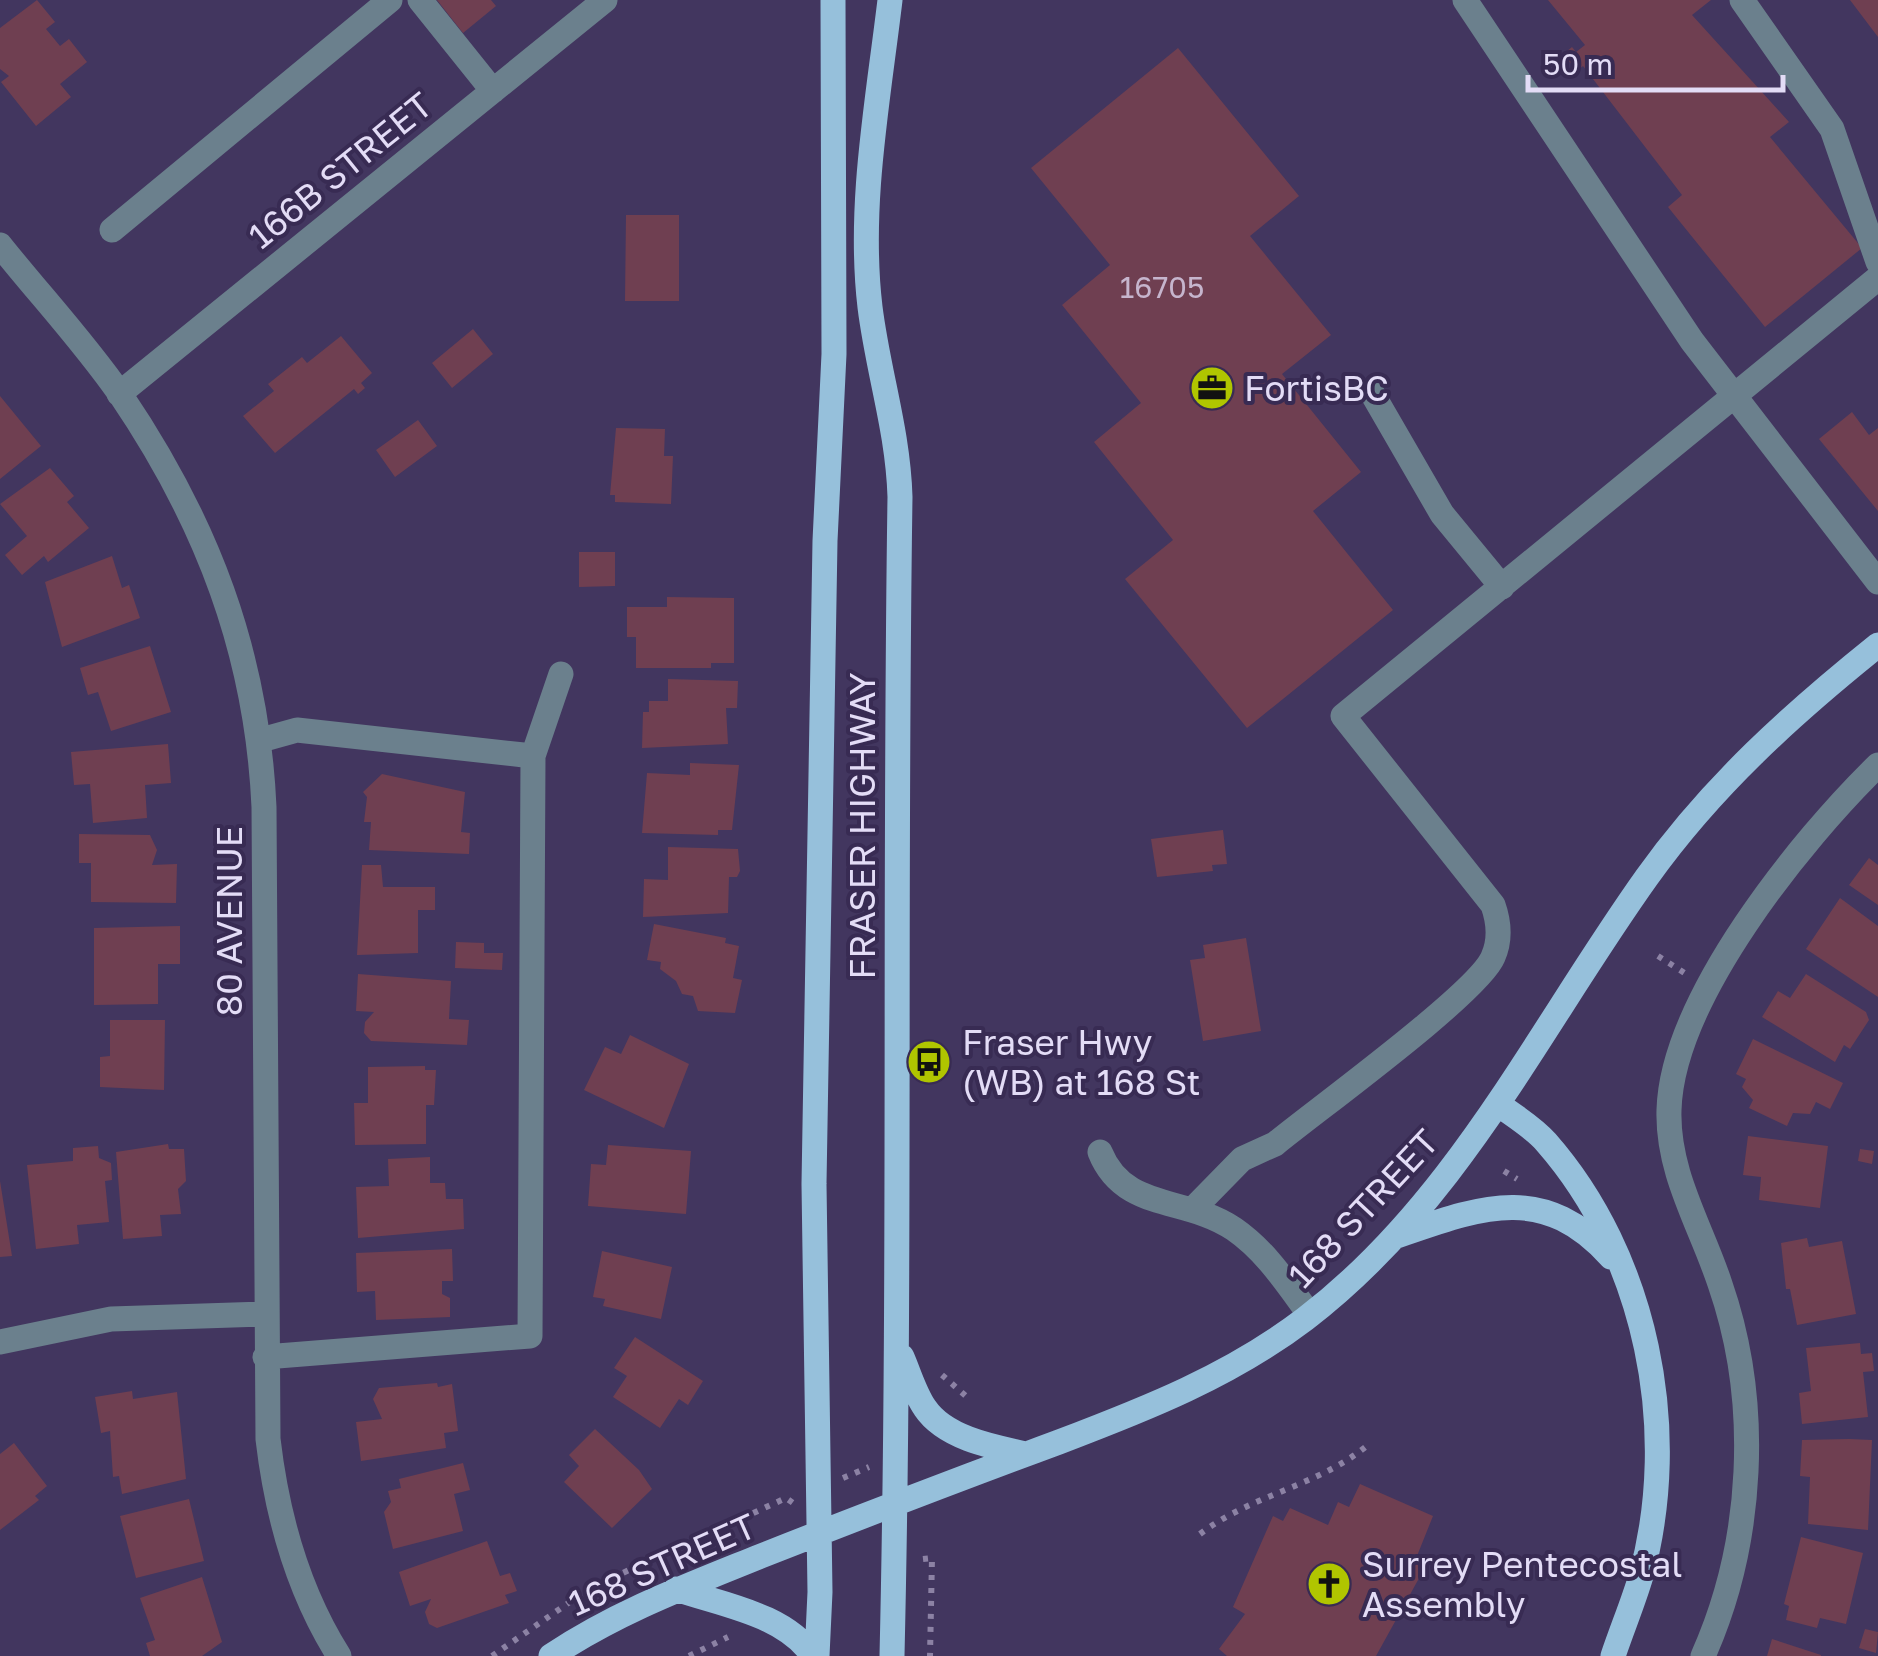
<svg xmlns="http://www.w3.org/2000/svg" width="1878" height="1656" font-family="'Golos Text',sans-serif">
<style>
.building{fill:#6f3f51}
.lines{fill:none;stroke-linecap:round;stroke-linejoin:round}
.path{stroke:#8c82a4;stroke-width:6;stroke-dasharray:5 8;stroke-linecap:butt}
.minor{stroke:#6b808d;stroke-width:25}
.major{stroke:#96c0db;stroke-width:25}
.labels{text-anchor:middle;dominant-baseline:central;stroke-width:8;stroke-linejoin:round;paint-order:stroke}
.number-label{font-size:30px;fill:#c6b5cd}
.street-label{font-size:35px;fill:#e3dcf6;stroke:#382b53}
.poi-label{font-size:35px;fill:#e3dcf6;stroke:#382b53;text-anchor:start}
</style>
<rect width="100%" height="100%" fill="#42365f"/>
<path class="building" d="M37 0 55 22 46 29 60 46 69 39 87 62 60 84 71 97 36 126 1 82 9 76 0 69V28Z
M437 0H491L496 6 463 33Z
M1548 0H1711L1692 15 1789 122 1770 137 1862 248 1765 327 1668 207 1682 195 1583 66 1577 71 1568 60 1566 52 1572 47 1576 52 1585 45Z
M1850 0H1878V37Z
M1178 48 1299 196 1250 236 1331 335 1282 374 1361 472 1313 511 1393 610 1247 728 1125 579 1173 540 1094 442 1141 403 1062 305 1110 265 1031 168Z
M626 215H679V301H625Z
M473 329 493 354 452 388 432 363Z
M341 336 372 373 361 383 365 388 358 394 354 389 275 453 243 416 274 391 268 384 302 357 307 363Z
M0 396 41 446 0 479Z
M1852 412 1869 435 1878 428V511L1819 439Z
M418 420 437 446 395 477 376 450Z
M616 428 665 429 664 456H673L671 504 615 502V495H610Z
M50 468 74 496 67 502 89 528 48 562 44 556 22 575 5 555 27 536 0 504Z
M579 552H615V586L579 587Z
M112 556 122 588 129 585 140 618 62 647 45 582Z
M667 597 734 598V663H711V668H636V637H627V607H667Z
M150 646 171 712 111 731 98 692 88 695 80 668Z
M668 679 738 681 737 708H726L728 744 642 748 643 712H649V701H668Z
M168 744 171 783 145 785 147 818 93 823 90 784 74 785 71 752Z
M690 763 739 765 732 830H718V835L642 833 647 773 690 775Z
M382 774 465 792 461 832 470 833 469 854 369 850 371 822H364L367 797 363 792Z
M1223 830 1227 864 1212 865 1213 871 1157 877 1151 839Z
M79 834 150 835 157 850 152 865 177 864 176 903 91 902V863H79Z
M668 847 738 849 740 871 737 877H729L728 913 643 917 644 879 668 880Z
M1869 858 1878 865V905L1849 885Z
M362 865H381L383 887H435V910H418V953L357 955Z
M1840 898 1878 926V997L1806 949Z
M654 924 726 938 725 943 739 946 733 978 742 980 735 1013 698 1011 693 996 682 994 676 981 660 969 661 962 647 960Z
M180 926V964H158V1004L94 1005V928Z
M1246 938 1261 1031 1203 1041 1190 960 1205 958 1203 945Z
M456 942 484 943V953H503L502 970 455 968Z
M358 974 451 981 449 1019 469 1020 467 1045 371 1041 364 1033 365 1022 374 1012 356 1011Z
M1806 974 1866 1012 1869 1020 1850 1049 1844 1045 1835 1062 1762 1017 1778 991 1790 998Z
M110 1020H165L164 1090 100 1087V1057L110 1056Z
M630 1035 689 1064 664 1128 584 1090 605 1047 621 1054Z
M1753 1039 1843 1083 1830 1109 1816 1102 1810 1114 1793 1113 1787 1126 1749 1108 1753 1100 1742 1087 1746 1079 1736 1074Z
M425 1066V1070H436L434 1105H426V1144L355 1145 354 1103H368V1067Z
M1748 1136 1828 1146 1820 1208 1759 1200 1761 1177 1743 1175Z
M168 1144 169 1149H184L186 1181 178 1189 181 1214 160 1215 162 1236 123 1239 116 1152Z
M608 1145 691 1151 686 1214 588 1206 591 1164 606 1165Z
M98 1146 99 1158 111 1163 112 1180 105 1181 109 1222 77 1225 79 1244 36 1249 27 1165 73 1161V1148Z
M1860 1149 1874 1151 1872 1164 1858 1161Z
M430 1157V1183H445L446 1199H463L464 1229 358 1238 356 1187 389 1186 388 1159Z
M0 1181 12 1256 0 1257Z
M1807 1238 1809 1247 1842 1241 1856 1314 1797 1325 1790 1289H1786L1781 1243Z
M452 1249 453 1281H442V1294L450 1298V1317L376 1320 375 1291 357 1292 356 1253Z
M602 1251 672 1267 661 1319 603 1306 605 1299 593 1297Z
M635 1337 703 1381 688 1405 679 1399 660 1428 613 1397 627 1376 614 1368Z
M1860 1343 1861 1354 1872 1353 1874 1371 1863 1372 1868 1417 1802 1424 1799 1393 1811 1391 1806 1348Z
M437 1383 438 1387 452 1384 458 1431 444 1433 446 1448 361 1461 356 1422 382 1419 373 1399 379 1388Z
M132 1391 133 1399 177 1392 186 1479 122 1494 119 1476 113 1477 110 1431 101 1433 95 1397Z
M595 1429 639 1470 652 1489 612 1528 564 1482 579 1466 569 1455Z
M1849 1439 1872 1440 1868 1530 1808 1524 1810 1477 1800 1476 1802 1440Z
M14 1443 47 1486 35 1496 39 1500 0 1530V1454Z
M463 1463 470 1490 454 1494 463 1531 393 1549 384 1512 391 1502 388 1491 401 1488 399 1479Z
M1360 1484 1433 1516 1417 1556 1428 1562 1376 1656H1227L1219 1649 1245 1614 1233 1607 1273 1516 1283 1521 1290 1508 1328 1525 1338 1502 1349 1507Z
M189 1499 204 1561 136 1578 120 1516Z
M1801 1537 1863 1553 1846 1624 1820 1618 1817 1628 1786 1620 1789 1606 1784 1604Z
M487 1541 500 1576 510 1573 517 1591 505 1595 509 1603 437 1628 429 1624 425 1612 431 1599 410 1606 399 1572Z
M202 1577 222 1642 202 1656H150L146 1643 155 1640 140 1598Z
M1865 1629 1878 1632 1876 1653 1859 1648Z
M1772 1639 1821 1655V1656H1767Z"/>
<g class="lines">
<path class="path" d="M1658 956 1686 974
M1504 1171 1517 1179
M942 1375 967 1397
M843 1478 869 1467
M1200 1534C1252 1494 1320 1486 1369 1444
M923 1559 932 1558 930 1656
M492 1656 590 1588 786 1498 793 1503
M689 1656 728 1637"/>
<path class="minor" d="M420 0 493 91
M1465 0 1692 341 1878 582
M1742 0 1832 129 1878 262
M112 230 390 0
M0 245C39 294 84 342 120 394 207 522 257 653 264 807L268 1439C277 1516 298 1591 339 1656
M1372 393 1442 514 1502 587
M119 394 605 0
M261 740 297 730 533 756 530 1336 265 1357
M533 756 561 674
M1100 1152C1124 1212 1186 1196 1234 1229 1266 1251 1287 1284 1310 1315
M1194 1208 1242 1159 1275 1144C1315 1111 1478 993 1493 957 1501 939 1499 922 1493 905L1343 716 1878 278
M0 1342 111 1319 265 1314
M1703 1656C1754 1542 1761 1402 1720 1284 1701 1226 1667 1173 1669 1110 1672 999 1801 840 1878 765"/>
<path class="major" d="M890 0C878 101 858 206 870 307 878 372 898 430 900 497 894 883 901 1270 892 1656
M1498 1104C1514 1116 1533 1127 1546 1142 1647 1257 1681 1430 1641 1576 1633 1603 1622 1629 1613 1656
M1397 1236C1481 1207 1543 1182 1611 1257
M902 1357C909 1373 915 1394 925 1408 945 1438 993 1447 1026 1454
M676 1589C722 1605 785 1614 813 1656
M551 1656C617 1612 687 1586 761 1556 860 1517 959 1479 1059 1442 1146 1409 1230 1376 1305 1319 1457 1203 1539 1028 1647 877 1712 786 1792 714 1878 645
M817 1656 820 1592 814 1184 825 541 834 354 833 0"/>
</g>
<defs>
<symbol id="office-disc" viewBox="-11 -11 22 22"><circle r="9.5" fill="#b0c500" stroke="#382b53"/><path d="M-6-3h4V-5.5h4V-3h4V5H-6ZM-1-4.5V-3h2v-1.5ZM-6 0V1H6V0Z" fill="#111"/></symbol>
<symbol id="bus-disc" viewBox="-11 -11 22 22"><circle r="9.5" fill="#b0c500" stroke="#382b53"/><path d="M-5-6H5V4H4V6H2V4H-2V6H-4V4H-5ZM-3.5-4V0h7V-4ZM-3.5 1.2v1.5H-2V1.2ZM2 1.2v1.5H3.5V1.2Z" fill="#111"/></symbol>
<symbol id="church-disc" viewBox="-11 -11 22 22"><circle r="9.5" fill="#b0c500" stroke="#382b53"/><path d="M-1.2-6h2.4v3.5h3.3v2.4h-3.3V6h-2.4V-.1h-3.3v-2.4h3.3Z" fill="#111"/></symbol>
</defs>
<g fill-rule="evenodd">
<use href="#office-disc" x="1187" y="363" width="50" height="50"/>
<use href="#bus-disc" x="904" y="1037" width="50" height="50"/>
<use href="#church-disc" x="1304" y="1559" width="50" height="50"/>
</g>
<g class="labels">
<g class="number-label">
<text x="1162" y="287">16705</text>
</g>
<g class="street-label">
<text transform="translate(340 170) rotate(-39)">166B STREET</text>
<text transform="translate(862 826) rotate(-90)">FRASER HIGHWAY</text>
<text transform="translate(229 921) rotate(-90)">80 AVENUE</text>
<text transform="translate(1363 1208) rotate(-47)">168 STREET</text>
<text transform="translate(662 1564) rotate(-24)">168 STREET</text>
</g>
<g class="poi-label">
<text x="1244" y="388">FortisBC</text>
<text x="962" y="1042">Fraser Hwy<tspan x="962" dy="40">(WB) at 168 St</tspan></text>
<text x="1362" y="1564">Surrey Pentecostal<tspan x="1362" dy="40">Assembly</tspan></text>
</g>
</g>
<path d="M1528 75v15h255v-15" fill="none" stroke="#e3dcf6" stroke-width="5"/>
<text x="1543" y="75" font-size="30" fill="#e3dcf6" stroke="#382b53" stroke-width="8" paint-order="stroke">50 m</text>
</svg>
